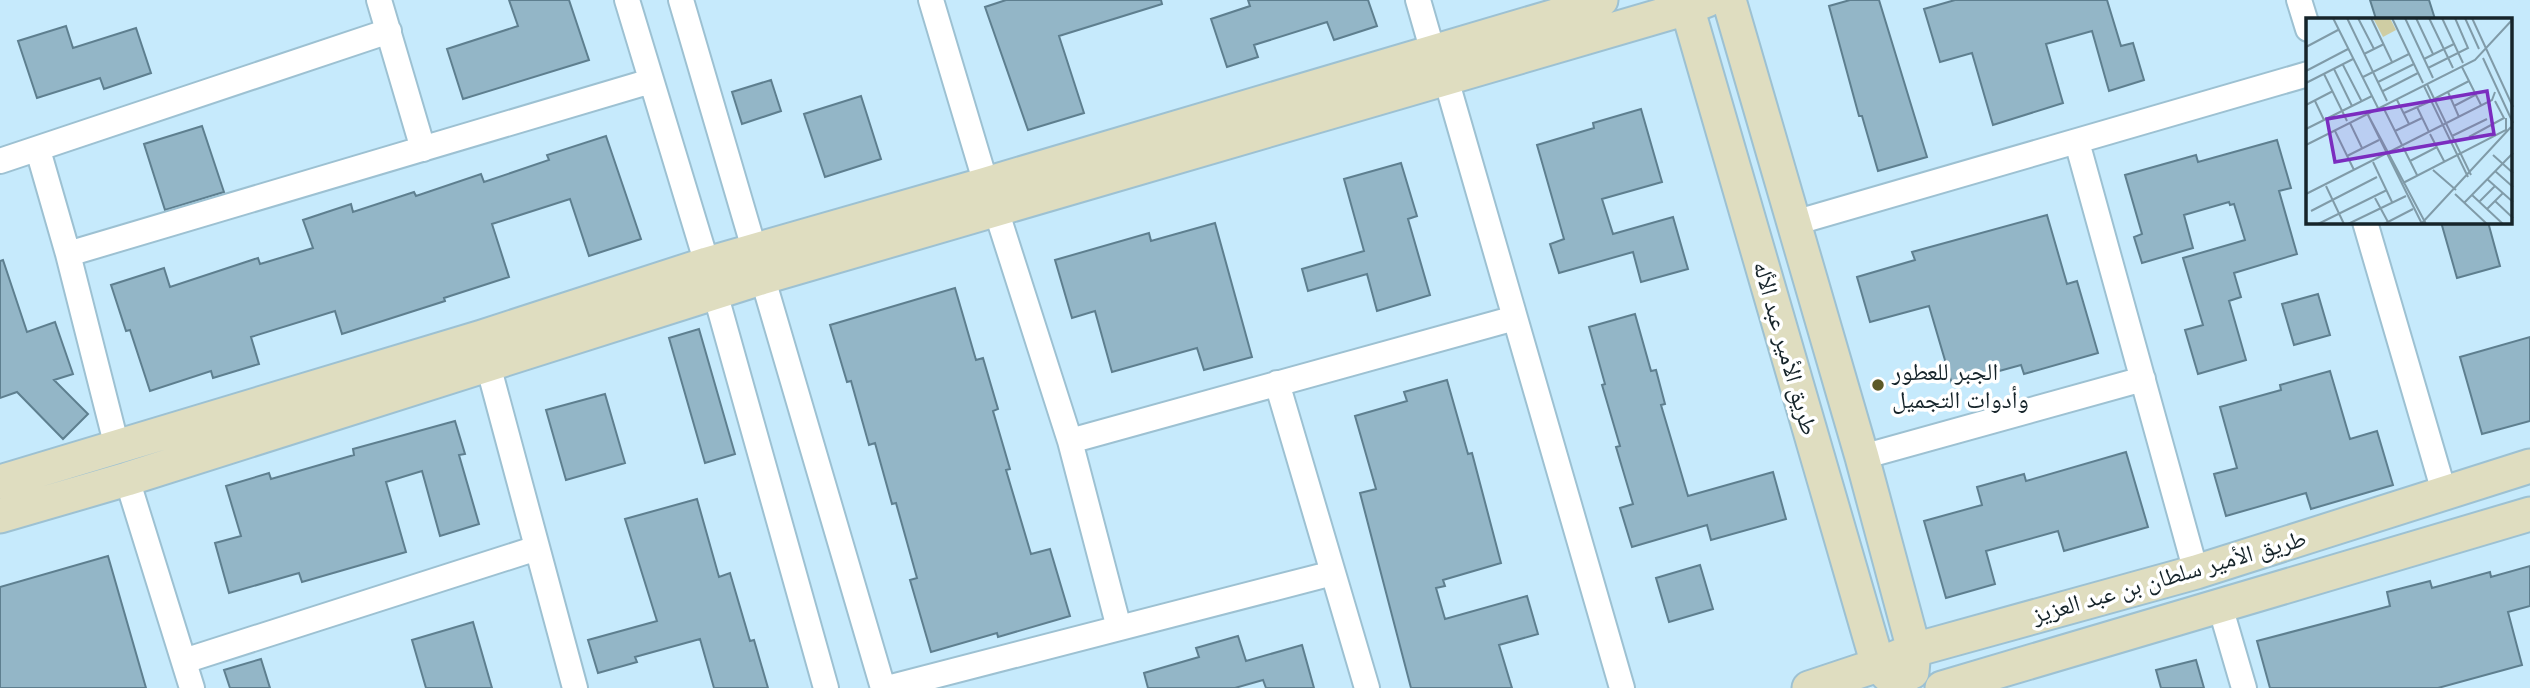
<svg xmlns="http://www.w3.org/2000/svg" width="2530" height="688" font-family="'Space Grotesk','Noto Naskh Arabic',sans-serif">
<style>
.building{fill:#93b6c7;stroke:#5e7f8f;stroke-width:2}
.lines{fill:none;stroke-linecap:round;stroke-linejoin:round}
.street-casing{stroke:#9dc1d2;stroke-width:28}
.secondary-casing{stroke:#9dc1d2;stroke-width:37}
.street{stroke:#fff;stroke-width:24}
.secondary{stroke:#dfddc0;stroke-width:33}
.poi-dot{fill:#5d5926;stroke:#fff;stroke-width:2.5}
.labels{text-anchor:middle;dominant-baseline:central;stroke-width:7;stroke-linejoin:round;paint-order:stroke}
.street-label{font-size:24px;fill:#16242a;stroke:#fff}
.poi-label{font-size:24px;fill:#16242a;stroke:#fff;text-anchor:start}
.inset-road{fill:none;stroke:#809ba8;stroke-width:2}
.view{fill:#7b2cbf;fill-opacity:0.15;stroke:#7b2cbf;stroke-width:3.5}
.inset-edge{fill:none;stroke:#16242a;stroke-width:3.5}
</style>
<rect width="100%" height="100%" fill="#c6eafc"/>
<path class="building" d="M509 0H569L589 60 463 99 447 49 518 26Z
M1006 0H1161L1162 4 1059 36 1084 113 1028 130 985 7Z
M1248 0H1368L1377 26 1334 40 1327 22 1254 45 1258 57 1227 67 1211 19 1250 6Z
M1850 0H1879L1927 157 1878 171 1862 116H1859L1829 6Z
M1955 0H2107L2121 46 2133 43 2144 80 2109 91 2092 31 2046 44 2063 103 1993 125 1972 53 1940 62 1924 9Z
M2370 0H2429L2435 19H2376Z
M66 26 73 48 136 28 151 73 104 89 100 78 37 98 18 41Z
M771 80 781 111 742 124 732 92Z
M861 96 881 159 825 177 804 114Z
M1641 109 1662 182 1602 199 1613 234 1673 217 1688 269 1641 282 1633 252 1559 273 1550 244 1564 239 1537 145 1594 128 1593 123Z
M202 126 224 192 165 210 144 144Z
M606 136 641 239 589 256 570 199 492 224 509 277 444 298 445 301 342 334 335 311 251 337 259 364 213 378 211 371 150 391 130 330 126 331 111 285 164 268 170 287 258 258 260 264 313 248 303 220 351 204 353 212 414 192 416 196 481 174 484 182 549 160 547 155Z
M2277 140 2291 188 2279 191 2297 254 2234 273 2241 297 2229 301 2246 360 2198 374 2185 330 2203 325 2183 258 2245 240 2234 204 2230 205 2229 202 2184 215 2193 248 2142 263 2134 237 2142 234 2125 175 2196 155 2198 162Z
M1401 163 1417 216 1408 219 1430 295 1377 311 1367 274 1308 291 1302 269 1364 251 1344 179Z
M2047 215 2067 284 2077 281 2098 353 2024 374 2021 365 1952 384 1929 306 1870 322 1857 277 1915 260 1912 252Z
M2441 222H2488L2500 266 2457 278Z
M1215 223 1252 357 1204 370 1197 348 1112 372 1095 311 1072 318 1055 260 1149 233 1151 241Z
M3 260 27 332 55 322 73 374 54 380 88 414 63 439 17 392 0 398V261Z
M955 288 976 360 983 358 998 409 993 411 1010 469 1006 470 1031 554 1050 549 1070 616 998 637 997 633 931 652 910 580 917 578 896 503 892 504 875 443 869 445 851 381 847 382 830 325Z
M2318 294 2330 335 2294 345 2282 304Z
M1635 314 1651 371 1656 370 1665 404 1661 405 1688 496 1773 472 1786 519 1711 540 1707 525 1632 547 1620 508 1633 504 1616 447 1620 446 1602 385 1605 384 1589 327Z
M699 329 735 454 705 463 669 338Z
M2530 337V421L2482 434 2460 357Z
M2330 371 2350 439 2377 431 2393 485 2311 509 2306 493 2226 516 2214 474 2237 468 2220 407 2281 390 2280 385Z
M1447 380 1468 454 1472 453 1501 563 1443 580 1445 586 1436 588 1445 619 1527 596 1538 634 1499 645 1512 688H1411L1360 493 1376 489 1355 416 1407 401 1404 392Z
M605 394 625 463 566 480 546 410Z
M455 421 465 454 459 455 479 524 440 536 422 471 386 482 406 552 302 582 299 573 229 593 215 543 241 536 226 486 269 473 271 479 354 455 353 449Z
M2126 452 2148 527 2064 551 2058 531 1986 551 1995 584 1946 598 1924 521 1982 505 1977 487 2024 474 2026 481Z
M697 499 719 577 730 573 750 641 754 640 768 688H714L700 639 635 657 637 662 598 673 588 640 657 621 625 519Z
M108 556 146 688H0V587Z
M1700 565 1713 609 1669 622 1656 578Z
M2530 566V606L2508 612 2522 665 2438 688H2270L2257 641 2390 606 2387 592 2430 581 2432 588 2490 572 2491 577Z
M473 622 492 688H426L412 640Z
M1238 636 1246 661 1302 645 1314 688H1266L1263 680 1235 688H1148L1144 673 1199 657 1196 648Z
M261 659 270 688H230L224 670Z
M2196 660 2204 688H2161L2156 670Z"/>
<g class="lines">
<defs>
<path id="street" d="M379 0 423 149
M627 0 707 264 826 688
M681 0 883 688
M931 0 986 184
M1418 0 1433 52
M2299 0 2308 29
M1446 79 1622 688
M2077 142 2196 572
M38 150 68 254 117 447
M0 161 389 31
M996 210 1070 441 1119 628
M2365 222 2444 492
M1794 223 2308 74
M68 254 651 81
M488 365 575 688
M1277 383 1367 688
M1070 441 1515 318
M1862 457 2143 379
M127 479 192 688
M2220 606 2244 688
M184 661 537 548
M887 688 1333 573"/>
<path id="secondary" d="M1685 0 1878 665 1901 688
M1729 0 1862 457 1914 650 1912 672
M0 482 482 337 707 264 986 184 1555 16 1601 0
M0 516 127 479 761 278 1687 8 1707 0
M1809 688 1878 665 1914 650 2196 572 2530 466
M1942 688 2530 514"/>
</defs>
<use href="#street" class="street-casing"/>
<use href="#secondary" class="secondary-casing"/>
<use href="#street" class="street"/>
<use href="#secondary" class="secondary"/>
</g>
<circle class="poi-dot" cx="1878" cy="385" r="7"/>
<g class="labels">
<g class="street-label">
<text transform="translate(1786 348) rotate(74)">طريق الأمير عبد الأله</text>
<text transform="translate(2169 576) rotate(-16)">طريق الأمير سلطان بن عبد العزيز</text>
</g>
<g class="poi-label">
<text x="1892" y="371">الجبر للعطور<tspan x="1892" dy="28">وأدوات التجميل</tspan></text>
</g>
</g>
<g transform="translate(2306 18)">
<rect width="206" height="206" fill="#c6eafc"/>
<path d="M67 0H84L90 12 77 19Z" fill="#cfcda3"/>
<path class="inset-road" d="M27 0 72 90M41 0 81 83M52 0 68 31M65 0 86 44M86 0 117 65M99 0 127 60M110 0 127 36M123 0 147 50M136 0 157 45M159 0 173 31M166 0 207 89M0 29 32 12M58 36 78 26M177 40 207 105M118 41 148 26M37 47 56 84M156 49 175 87M122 50 162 30 149 0M28 51 46 88M0 53 42 31M18 56 41 103M57 59 103 36M72 64 108 46M0 65 47 41M121 66 165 157M118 68 162 159M77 73 112 55M142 74 153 99M128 81 163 63M91 82 103 106M9 83 18 102M0 87 27 73M148 88 169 77M77 89 96 127M111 89 123 114M98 95 125 83M44 105 56 130M0 111 66 78M29 113 48 152M89 113 116 100M124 116 138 143M146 118 181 101M163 119 198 100 189 83M0 127 169 42 207 1M97 129 111 157M187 137 207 155M41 138 73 122M104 143 131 129M67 144 86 184M127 152 150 172M189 153 207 169M181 161 207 184M97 165 200 112V100M20 168 38 206M0 176 186 82 189 74M149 176 181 206M166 177 197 206M69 180 82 204M189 183 207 200M173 184 189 168M158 185 207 135M181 191 197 175M5 193 71 159M116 205 205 109M12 206 81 172M42 206 100 178M78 206 107 191M116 206 60 93 120 206"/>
<path class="view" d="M181 73 188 116 29 144 21 101Z"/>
<rect width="206" height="206" class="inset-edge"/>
</g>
</svg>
